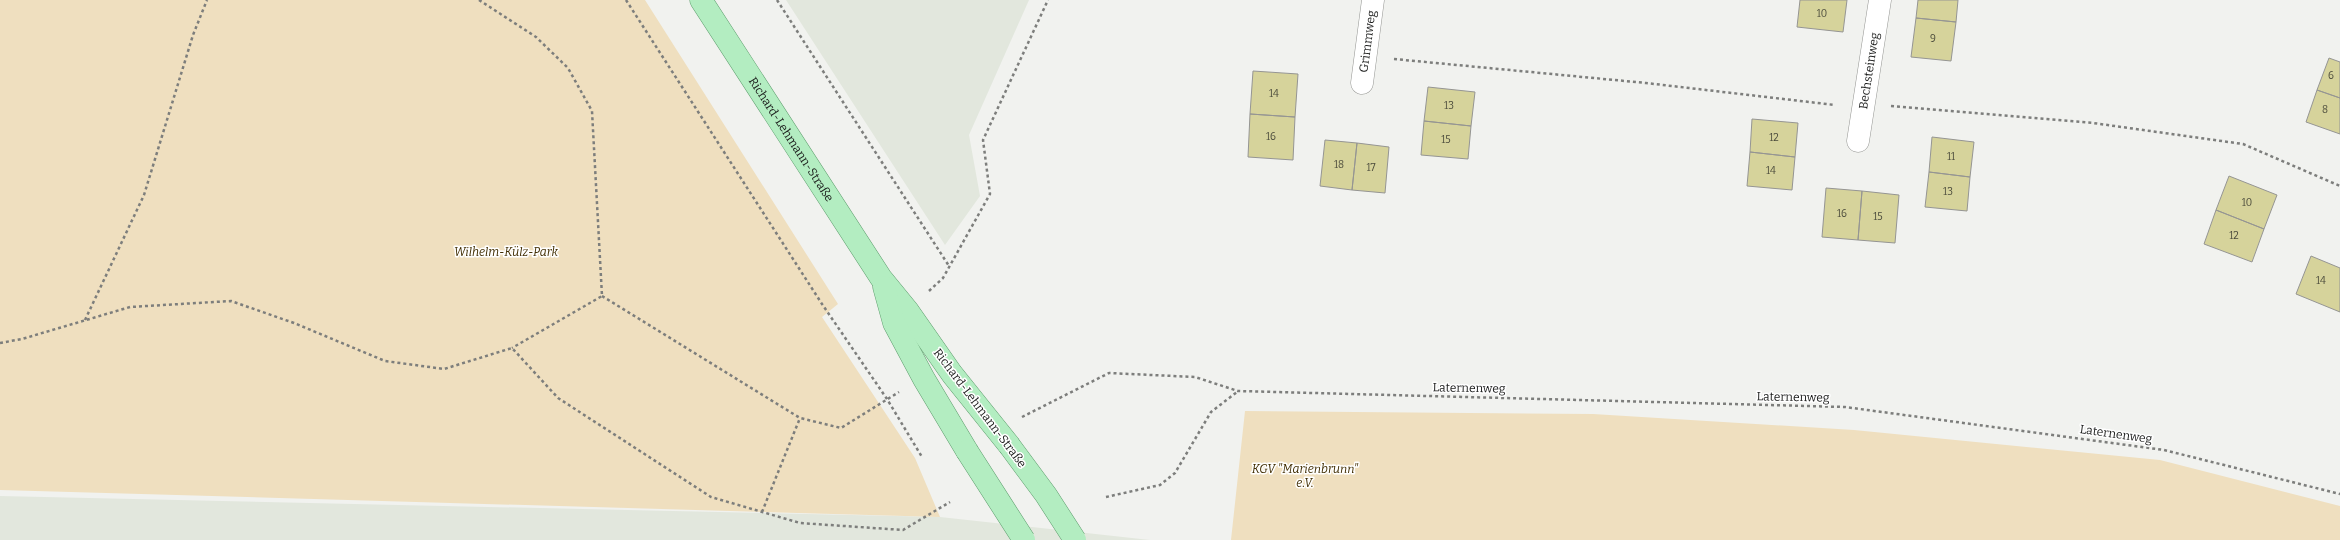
<svg xmlns="http://www.w3.org/2000/svg" width="2340" height="540" font-family="Bitter,serif">
<style>
.built{fill:#e2e7dd}
.green{fill:#efdfbf}
.building{fill:#d6d39b;stroke:#959593}
.lines{fill:none;stroke-linecap:round;stroke-linejoin:round}
.minor-casing{stroke:#939491;stroke-width:23}
.major-casing{stroke:#5d9c6c;stroke-width:23}
.path{stroke:#7d7e7c;stroke-width:2.5;stroke-dasharray:3 3;stroke-linecap:butt}
.minor{stroke:#fff;stroke-width:22}
.major{stroke:#b3edc1;stroke-width:22}
.major-bridge-casing{stroke:#5d9c6c;stroke-width:23;stroke-linecap:butt}
.major-bridge{stroke:#b3edc1;stroke-width:22}
.labels{text-anchor:middle;dominant-baseline:central;stroke-width:3;stroke-linejoin:round;paint-order:stroke}
.number-label{font-size:10px;fill:#4a4a3b}
.street-label{font-size:12px;fill:#1b1c1b;stroke:#fff}
.park-label{font-size:12px;font-style:italic;fill:#412e03;stroke:#fff}
</style>
<rect width="100%" height="100%" fill="#f1f2ef"/>
<path class="built" d="M786 0H1029L969 135 980 196 945 245Z
M0 496 940 517 1150 540H0Z"/>
<path class="green" d="M0 0H645L838 304 822 317 915 458 940 517 0 490Z
M1245 411 1593 414 1854 430 2160 460 2340 506V540H1231Z"/>
<path class="building" d="M1800 0H1847L1843 32 1797 27Z
M1918 0H1958L1956 22 1916 18Z
M1916 18 1956 22 1951 61 1911 57Z
M2329 58 2340 62V98L2317 90Z
M1253 71 1298 74 1295 117 1250 114Z
M1428 87 1475 92 1471 126 1424 121Z
M2317 90 2340 98V134L2306 122Z
M1250 114 1295 117 1293 160 1248 157Z
M1752 119 1798 123 1795 157 1750 152Z
M1424 121 1471 126 1468 159 1421 155Z
M1932 137 1974 142 1970 177 1929 172Z
M1325 140 1357 143 1352 190 1320 186Z
M1357 143 1389 147 1385 193 1352 190Z
M1750 152 1795 157 1792 190 1747 186Z
M1929 172 1970 177 1967 211 1925 207Z
M2229 176 2277 195 2264 229 2216 210Z
M1826 188 1862 191 1858 240 1822 237Z
M1862 191 1899 195 1895 243 1858 240Z
M2216 210 2264 229 2252 262 2204 244Z
M2311 256 2340 268V312L2296 294Z"/>
<g class="lines">
<defs>
<g id="minor">
<path id="s1" d="M1362 83 1373 0"/>
<path id="s2" d="M1858 141 1880 0"/>
</g>
<g id="major">
<path id="s3" d="M701 0 881 278 908 311 952 374 1009 445"/>
<path d="M884 287 894 323 924 379 967 451"/>
</g>
</defs>
<use href="#minor" class="minor-casing"/>
<use href="#major" class="major-casing"/>
<path class="path" d="M479 0 536 37 568 68 592 111 602 296 512 348
M626 0 822 304 887 399 922 457
M777 0 949 266
M1394 59 1646 83 1835 105
M1891 106 2093 123 2243 144 2340 186
M929 291 943 278 990 194 983 140 1048 0
M602 296 800 418 841 428 899 392
M85 320 144 195 193 35 207 0
M0 343 22 339 130 307 231 301 294 323 385 361 444 369 512 348 558 398 711 497 800 523 903 530 950 502
M1022 417 1109 373 1195 377 1238 391 1845 407 2164 450 2340 494
M1106 497 1160 485 1175 473 1211 412 1237 392
M762 512 800 418"/>
<use href="#minor" class="minor"/>
<use href="#major" class="major"/>
<defs>
<path id="major-bridge" d="M1009 445 1046 495 1075 540
M967 451 1024 540"/>
</defs>
<use href="#major-bridge" class="major-bridge-casing"/>
<use href="#major-bridge" class="major-bridge"/>
</g>
<g class="labels">
<g class="number-label">
<text x="1822" y="14">10</text>
<text x="1933" y="39">9</text>
<text x="2331" y="76">6</text>
<text x="1274" y="94">14</text>
<text x="1449" y="106">13</text>
<text x="2325" y="110">8</text>
<text x="1271" y="137">16</text>
<text x="1774" y="138">12</text>
<text x="1446" y="140">15</text>
<text x="1951" y="157">11</text>
<text x="1339" y="165">18</text>
<text x="1371" y="168">17</text>
<text x="1771" y="171">14</text>
<text x="1948" y="192">13</text>
<text x="2247" y="203">10</text>
<text x="1842" y="214">16</text>
<text x="1878" y="217">15</text>
<text x="2234" y="236">12</text>
<text x="2321" y="281">14</text>
</g>
<g class="street-label">
<text stroke="none"><textPath href="#s1" startOffset="42">Grimmweg</textPath></text>
<text stroke="none"><textPath href="#s2" startOffset="71">Bechsteinweg</textPath></text>
<text stroke="none"><textPath href="#s3" startOffset="166">Richard-Lehmann-Straße</textPath></text>
<text transform="translate(1469 388) rotate(1)">Laternenweg</text>
<text transform="translate(1793 397) rotate(1)">Laternenweg</text>
<text transform="translate(980 408) rotate(53)">Richard-Lehmann-Straße</text>
<text transform="translate(2116 434) rotate(8)">Laternenweg</text>
</g>
<g class="park-label">
<text x="506" y="252">Wilhelm-Külz-Park</text>
<text x="1305" y="469">KGV "Marienbrunn"<tspan x="1305" dy="14">e.V.</tspan></text>
</g>
</g>
</svg>
